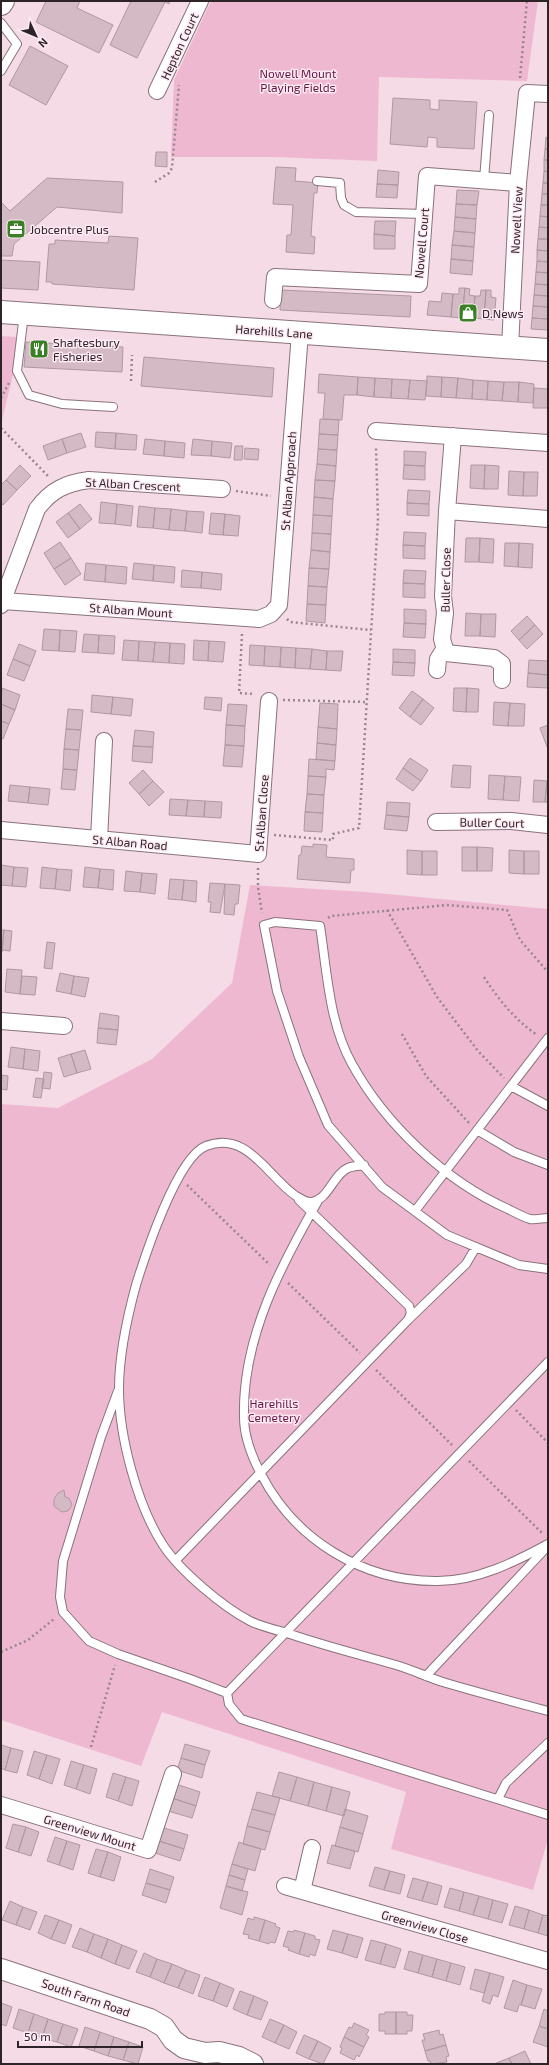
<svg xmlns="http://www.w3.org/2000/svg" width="549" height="2065" font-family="'Exo 2',sans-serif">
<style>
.green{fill:#efb8d1}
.building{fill:#d3bac5;stroke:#b098a2}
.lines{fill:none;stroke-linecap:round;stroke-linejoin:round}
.service-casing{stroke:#89727c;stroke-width:10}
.minor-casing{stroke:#89727c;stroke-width:18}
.tertiary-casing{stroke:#89727c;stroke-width:22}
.secondary-casing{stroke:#89727c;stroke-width:24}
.trunk-casing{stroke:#89727c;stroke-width:24}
.path{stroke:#98868e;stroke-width:2.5;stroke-dasharray:2 3;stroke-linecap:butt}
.service{stroke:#fff;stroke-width:8}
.minor{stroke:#fff;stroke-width:16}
.tertiary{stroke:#fff;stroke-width:20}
.secondary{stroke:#fff;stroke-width:22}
.trunk{stroke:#fff;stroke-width:22}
.labels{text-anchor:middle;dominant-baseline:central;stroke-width:3;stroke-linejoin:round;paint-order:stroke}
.street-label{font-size:12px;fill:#2d2428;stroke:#ffeaf3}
.park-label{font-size:12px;fill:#651744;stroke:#ffeaf3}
.poi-label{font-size:12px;fill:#2d2428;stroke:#ffeaf3;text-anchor:start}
</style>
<rect width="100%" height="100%" fill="#f5dbe6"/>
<path class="green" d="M211 1H538L527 81 379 77 377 161 274 157H171L174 80Z
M1 336 18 337 14 371 1 424Z
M250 885 366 892 548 909V1839L533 1890 391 1849 406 1792 162 1712 141 1766 1 1720V1104L58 1108 152 1059 232 983Z"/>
<path class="building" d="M46 1H80L77 8 113 25 99 53 36 22Z
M131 1H170L169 4 165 2 137 58 110 45Z
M30 46 68 66 46 105 9 85Z
M393 98 430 100V109L439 110V100L477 102 474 149 437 147V138L428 137 427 147 390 144Z
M546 137 548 138V149H545Z
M545 149H548V160H544Z
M156 152H167V167L155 166Z
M544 160H548V172L544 171Z
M276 167 296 168 295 181 318 183 317 193H314L311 236 315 237 314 254 286 252 287 235H291L293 205 273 204Z
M378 170 399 172 398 185 377 184Z
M544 171 548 172V183H543Z
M47 178 123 182 122 213 57 207 14 244 12 256H1V202L10 211Z
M543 183H548V194H542Z
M377 184 398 185 397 198 376 197Z
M457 190 479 191 477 205 456 204Z
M542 194H548V205H541Z
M456 204 477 205 476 219 455 217Z
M541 205H548V217L540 216Z
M540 216 548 217V228L539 227Z
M455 217 476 219 475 233 454 231Z
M375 221H396L395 236 374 234Z
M539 227 548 228V239H538Z
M454 231 475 233 474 247 452 245Z
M374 234 395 236V249H374Z
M109 236 138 238 134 290 52 284V282H46L49 244H55V240L108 243Z
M538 239H548V251L537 250Z
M452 245 474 247 473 261 451 259Z
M537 250 548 251V262L537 261Z
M451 259 473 261 472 275 450 273Z
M1 260 40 262 38 290 1 288Z
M537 261 548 262V273L536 272Z
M536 272 548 273V285L535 284Z
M535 284 548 285V296L534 295Z
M459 288H465L462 318 451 317 453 294H459Z
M465 288 470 289 469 295 475 296 473 318H462Z
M281 290 411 296 410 317 280 310Z
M481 290H486L484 319 473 318 475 296H480Z
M486 290H491V297L496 298 494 320 484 319Z
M442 293 453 294 451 317 427 315 429 301 441 302Z
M534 295 548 296V307L533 306Z
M533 306 548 307V319L532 318Z
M532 318 548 319V330L531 329Z
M26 342 123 347 122 372 24 367Z
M144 357 274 368 272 397 141 386Z
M319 374 358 377 357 395H344L342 420 323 419 325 393H318Z
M427 376 442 377 441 397 426 396Z
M358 377 375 378 374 397 357 395Z
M442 377 458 378 456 398 441 397Z
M375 378 392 379 391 398 374 397Z
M458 378 473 380 472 399 456 398Z
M392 379 410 380 408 399 391 398Z
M410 380 427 381 425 400 408 399Z
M473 380 488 381 487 400 472 399Z
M488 381 504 382 502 401 487 400Z
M504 382H519L518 402 502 401Z
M519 382 534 384 533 403 518 402Z
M534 388 548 389V408H533Z
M320 419 339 420 338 435 319 434Z
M96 432 116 433 115 449 95 447Z
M81 433 86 447 67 453 62 439Z
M116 433 137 435 136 450 115 449Z
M319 434 338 435 337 450 318 449Z
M62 439 67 453 48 460 43 446Z
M145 439 165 441 164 456 143 454Z
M193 439 212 441 211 456 191 455Z
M165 441 185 443 184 458 164 456Z
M212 441 232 443 230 458 211 456Z
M235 446H243L242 460H234Z
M245 448 259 449 258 460 244 459Z
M318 449 337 450 336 466 317 464Z
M404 451 426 452 425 466 404 465Z
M317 464 336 466 335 481 315 480Z
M20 465 31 476 17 490 6 480Z
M404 465 425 466V480L403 479Z
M471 465H485L484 489 470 488Z
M485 465 499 466 498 489H484Z
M509 471 524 472 523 496 508 495Z
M524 472H538L537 496H523Z
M6 480 17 490 3 505 1 502V485Z
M315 480 335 481 333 499 314 497Z
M408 490 430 491 429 504 407 503Z
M314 497 333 499 332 516 313 515Z
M101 502 117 504 115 524 99 523Z
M407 503 429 504V516L407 515Z
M80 504 92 519 80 529 68 513Z
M117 504 133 506 131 526 115 524Z
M139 506 155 508 153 528 137 527Z
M155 508 171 509 169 530 153 528Z
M171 509 187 511 185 531 169 530Z
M187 511 204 512 202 533 185 531Z
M68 513 80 529 68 538 56 522Z
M211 513 225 514 223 535 209 534Z
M225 514 240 516 238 536 223 535Z
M313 515 332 516 331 534 312 533Z
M404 532 426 533 425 546 403 545Z
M312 533 331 534 330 552 311 550Z
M466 538H480L479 562H465Z
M480 538 494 539 493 563 479 562Z
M60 542 71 558 54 569 44 553Z
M505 543H519L518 567 504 566Z
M519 543 533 544 532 568 518 567Z
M403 545 425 546V559L403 558Z
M311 550 330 552 329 569 309 568Z
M71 558 81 574 65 585 54 569Z
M86 563 106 565 105 582 84 580Z
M134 563 154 565 153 581 132 579Z
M106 565 127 567 126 584 105 582Z
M154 565 175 567 174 583 153 581Z
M309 568 329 569 327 587 308 586Z
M182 570 202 572 201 588 181 587Z
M404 570 426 571 425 584 403 583Z
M202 572 222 574 221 590 201 588Z
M403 583 425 584V598L403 597Z
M308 586 327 587 326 605 307 604Z
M307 604 326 605 325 623 306 621Z
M404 609 426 610V624L404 623Z
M466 613 481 614 480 636H465Z
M481 614H496L495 637 480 636Z
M527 616 535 625 519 640 511 631Z
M404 623 426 624 425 638 403 637Z
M535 625 543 634 527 649 519 640Z
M44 629 60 630 59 651 42 650Z
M60 630 77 631 75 652 59 651Z
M84 634 99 635 98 653 82 652Z
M99 635 115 636 114 654 98 653Z
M124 640 139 641 138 661 122 660Z
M194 640 209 641 208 661 193 660Z
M139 641 155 642 153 662 138 661Z
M209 641 225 642 223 662 208 661Z
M155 642 170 643 169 663 153 662Z
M170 643 185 644 184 664 169 663Z
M19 644 36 651 30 666 13 659Z
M250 645 265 646 264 666 249 665Z
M265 646 281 647 280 667 264 666Z
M281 647 296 648 295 668 280 667Z
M296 648 312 649 310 669 295 668Z
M312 649 327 651 326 670 310 669Z
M393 649 415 650V663L393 662Z
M327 651H343L341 671 326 670Z
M13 659 30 666 24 681 7 675Z
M529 660 548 661V675L528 673Z
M393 662 415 663 414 676 392 675Z
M528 673 548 675V688L527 687Z
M2 688 20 695 15 710 1 704Z
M454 688H467L466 712 453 711Z
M467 688 479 689 478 712H466Z
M412 691 423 699 410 717 399 708Z
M92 695 113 697 111 714 91 712Z
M113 697 133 699 131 716 111 714Z
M205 697 222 698 221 711 204 709Z
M423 699 434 708 421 725 410 717Z
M494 702 510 703 508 726 493 725Z
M320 703 338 704 337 729 318 727Z
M510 703 525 704 524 726H508Z
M1 704 15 710 9 724 1 721Z
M228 704 247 705 245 726 226 725Z
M68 709 83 710 81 730 66 729Z
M1 721 9 724 3 739 1 738Z
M226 725 245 726 244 746 225 745Z
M548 725V747H547L540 728Z
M318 727 337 729 336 745 317 743Z
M66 729 81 730 79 750 64 749Z
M135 730 154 732 153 747 133 746Z
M317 743 336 745 335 761 316 759Z
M225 745 244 746 242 767 223 766Z
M133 746 153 747 152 763 132 761Z
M64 749 79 750 77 770 63 769Z
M410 758 428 770 421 781 403 768Z
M309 759 335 761 334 770 326 769V777L308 776Z
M453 765 471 766 470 788 451 787Z
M403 768 421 781 413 791 396 779Z
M63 769 77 770 75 790 61 789Z
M143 770 153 781 139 794 129 783Z
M489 775 505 776 503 800 488 799Z
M308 776 326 777 324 795 307 794Z
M505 776 521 777 519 801 503 800Z
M534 780 547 781 545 802H533Z
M153 781 164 792 149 806 139 794Z
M547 781H548V803L545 802Z
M10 785 30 787 28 803 8 801Z
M30 787 50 789 48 805 28 803Z
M307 794 324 795 323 813 305 812Z
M170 799 188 800 186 816 169 815Z
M188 800 205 801 204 817 186 816Z
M205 801 222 802 221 818 204 817Z
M387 802 410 803 409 817 386 815Z
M305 812 323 813 322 832 304 831Z
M386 815 409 817 407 831 384 829Z
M313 844 327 845 326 857 354 859V870H351L350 883 297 879 299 855H301L302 846 313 847Z
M462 847H477V871H462Z
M477 847 493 848 492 871H477Z
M407 850 422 851V875L407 874Z
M509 850 524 851V874L509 873Z
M422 851H437V875H422Z
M524 851H539V874H524Z
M1 865 14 867 12 886 1 885Z
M14 867 28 868 26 887 12 886Z
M42 867 57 869 55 889 40 888Z
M85 867 100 869 98 888 83 887Z
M57 869 72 870 70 891 55 889Z
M100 869 114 870 113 890 98 888Z
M126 871 142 873 140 892 124 891Z
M142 873 157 874 155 894 140 892Z
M170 879 184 880 182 900 168 899Z
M184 880 197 881 196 902 182 900Z
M210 883 225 884 220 913 210 912 211 902H208Z
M225 884 240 885 238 904H235L234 915 224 914Z
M1 930H4L2 952H1Z
M4 930 12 931 10 951 2 950Z
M47 942 55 943 52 969 44 968Z
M7 969 22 970 20 994 5 992Z
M60 973 74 976 71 994 56 991Z
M22 976 37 977 35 995 20 994Z
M74 976 89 978 85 997 71 994Z
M100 1013 119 1016 118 1030 98 1028Z
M98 1028 118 1030 116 1045 97 1043Z
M11 1047 25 1049 23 1069 8 1067Z
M25 1049 40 1051 38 1071 23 1069Z
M85 1050 91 1069 77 1073 71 1054Z
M71 1054 77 1073 64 1077 58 1058Z
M44 1072 52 1073 50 1089 42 1088Z
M2 1075 8 1076 7 1090 1 1089Z
M36 1078 44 1079 41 1098 33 1097Z
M64 1490 65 1497 69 1498 72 1505 68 1511 62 1512 54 1506V1499L58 1493Z
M185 1744 210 1751 205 1765 181 1758Z
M1 1745 11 1748 5 1770 1 1768Z
M11 1748 23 1751 17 1773 5 1770Z
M34 1751 47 1755 39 1779 27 1775Z
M47 1755 60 1759 52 1784 39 1779Z
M181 1758 205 1765 202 1778 177 1770Z
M71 1761 84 1765 76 1789 64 1785Z
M84 1765 97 1769 90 1794 76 1789Z
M279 1772 297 1777 290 1801 272 1796Z
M113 1773 126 1777 118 1801 106 1797Z
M126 1777 139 1781 132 1806 118 1801Z
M297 1777 314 1782 308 1806 290 1801Z
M314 1782 332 1787 326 1811 308 1806Z
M176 1784 200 1792 196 1806 172 1798Z
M332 1787 350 1792 344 1816 326 1811Z
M257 1792 280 1798 275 1815 252 1809Z
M172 1798 196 1806 192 1818 168 1811Z
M252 1809 275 1815 270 1832 247 1826Z
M345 1809 368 1816 363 1834 340 1827Z
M13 1824 26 1827 18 1852 6 1848Z
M247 1826 270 1832 265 1850 243 1844Z
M26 1827 39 1832 31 1856 18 1852Z
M340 1827 363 1834 358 1852 335 1846Z
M164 1828 188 1835 184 1849 159 1841Z
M55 1837 67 1841 59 1865 47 1861Z
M67 1841 80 1845 73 1870 59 1865Z
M159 1841 184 1849 180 1861 155 1853Z
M239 1842 261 1849 255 1871 232 1864Z
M332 1845 355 1851 350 1869 327 1863Z
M96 1849 108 1852 100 1877 88 1873Z
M108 1852 121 1857 114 1881 100 1877Z
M232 1864 248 1869 245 1880 229 1875Z
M375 1867 390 1871 384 1890 369 1886Z
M150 1869 174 1877 170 1890 146 1883Z
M390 1871 405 1875 400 1894 384 1890Z
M229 1875 245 1880 242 1891 226 1886Z
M413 1878 428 1882 422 1901 407 1897Z
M428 1882 442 1886 437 1905 422 1901Z
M146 1883 170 1890 166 1903 142 1895Z
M226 1886 248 1892 242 1915 220 1908Z
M450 1888 464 1892 459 1911 444 1907Z
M464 1892 479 1896 473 1915 459 1911Z
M479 1896 493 1900 488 1919 473 1915Z
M493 1900 508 1904 502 1923 488 1919Z
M10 1901 23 1907 16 1925 2 1920Z
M515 1906 529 1910 524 1929 509 1925Z
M23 1907 37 1912 30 1930 16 1925Z
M529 1910 543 1915 538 1933 524 1929Z
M45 1915 59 1920 51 1939 38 1933Z
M543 1915 548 1916V1936L538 1933Z
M254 1917 265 1920 259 1941 248 1938 249 1935 243 1934 248 1918 254 1920Z
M59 1920 72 1925 65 1944 51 1939Z
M265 1920 276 1924 275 1926 280 1928 275 1943 270 1942 269 1944 259 1941Z
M80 1928 94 1934 87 1952 72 1947Z
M294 1930 305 1933 299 1954 288 1950 289 1948 283 1946 288 1931 294 1932Z
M333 1930 348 1934 342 1953 327 1949Z
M305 1933 315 1936V1939L320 1940 315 1956 310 1954 309 1957 299 1954Z
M94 1934 108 1939 101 1958 87 1952Z
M348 1934 363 1938 357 1958 342 1953Z
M108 1939 122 1945 115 1964 101 1958Z
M371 1940 386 1944 380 1964 365 1960Z
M386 1944 401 1949 395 1968 380 1964Z
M122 1945 137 1951 129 1969 115 1964Z
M409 1951 423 1955 418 1973 404 1969Z
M144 1953 157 1959 150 1977 136 1972Z
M423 1955 437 1959 432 1977 418 1973Z
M157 1959 172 1964 164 1983 150 1977Z
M437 1959 451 1963 446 1981 432 1977Z
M451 1963 465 1967 460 1985 446 1981Z
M172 1964 186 1970 178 1988 164 1983Z
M475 1969 490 1973 484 1993 470 1989Z
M186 1970 200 1975 193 1994 178 1988Z
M490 1973 504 1977 498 1997 493 1995 490 2004 482 2001Z
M205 1977 220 1983 213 2001 198 1996Z
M513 1980 527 1985 521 2005H519L517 2012 504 2008Z
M220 1983 234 1989 227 2007 213 2001Z
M527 1985 542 1989 535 2009 521 2005Z
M240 1991 254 1996 247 2015 233 2009Z
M254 1996 268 2002 261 2020 247 2015Z
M1 2003 12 2007 6 2026 1 2024Z
M19 2009 34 2014 28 2033 13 2028Z
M544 2009 548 2011V2029L539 2026Z
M385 2012H396V2034H385V2031H379V2014H385Z
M396 2012H407V2015H413L412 2031H407V2034H396Z
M34 2014 48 2019 42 2038 28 2033Z
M48 2019 63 2024 57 2042 42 2038Z
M270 2019 284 2025 275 2043 262 2037Z
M354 2023 369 2030 366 2035 369 2037 364 2047 344 2037 349 2027 352 2028Z
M63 2024 78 2029 71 2047 57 2042Z
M284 2025 297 2032 289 2049 275 2043Z
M539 2026 548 2029V2047L533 2042Z
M85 2027 100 2032 94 2051 79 2046Z
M439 2030 440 2035 443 2034 446 2045 425 2051 422 2040H425L423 2034Z
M100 2032 114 2037 108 2056 94 2051Z
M304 2035 318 2041 309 2059 296 2053Z
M114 2037 129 2042 123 2060 108 2056Z
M344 2037 364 2047 359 2057 357 2055 354 2060 340 2053 342 2048 340 2047Z
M318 2041 331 2048 323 2064 309 2059Z
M129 2042 143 2047 138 2064 123 2060Z
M446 2045 449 2056 446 2057 447 2062 431 2064 430 2061H428L425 2051Z
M525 2051 531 2064H512L509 2058Z
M509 2058 512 2064H494Z"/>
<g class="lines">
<defs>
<path id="service" d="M1 23 17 44 1 71
M484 180 489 115
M317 181 340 183 341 198 344 205 356 212 424 214
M24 314 17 371 29 395 62 404 113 407
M511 1086 548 1106
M477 1130 514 1152 548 1165
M364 1165C359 1166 353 1166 348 1168 333 1174 328 1202 310 1202 305 1202 300 1198 296 1196 267 1176 247 1130 206 1146 177 1157 145 1256 136 1285 127 1318 119 1355 119 1389 119 1436 137 1505 163 1545 180 1571 223 1607 250 1621 262 1627 277 1630 290 1634 325 1646 361 1655 396 1665 413 1670 429 1678 446 1683 480 1693 514 1702 548 1711
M319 1199C281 1265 242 1338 244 1417 244 1437 252 1457 261 1474 295 1540 363 1582 438 1581 477 1581 515 1562 548 1544
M415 1211 548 1038
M548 1218C542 1218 535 1220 530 1219 523 1217 514 1212 508 1209 445 1181 385 1124 352 1064 329 1023 327 971 320 926L275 922 264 925 277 991 299 1057 328 1125 382 1187 447 1235 519 1265 548 1269
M409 1319 466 1264 476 1247
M118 1391 101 1437 63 1561 60 1597 63 1612 89 1641 118 1654 190 1679 227 1693 229 1704 241 1719 548 1815
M176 1560 408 1320 411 1313 409 1306 299 1200
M426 1676 546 1548
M227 1693 548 1362
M498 1799 506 1783 548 1743"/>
<path id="minor" d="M157 91 200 1
M273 300 275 277 419 284 427 176 518 183
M510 348 518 183 527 93 548 94
M376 431 548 443
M453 436 447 511 443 596 445 613 442 639 446 653 494 658 502 664V680
M447 511 548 519
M3 601 259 619 271 614 279 605 300 333
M1 605 37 509C51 490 66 483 89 480L222 489
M437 670 438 659 445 648
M436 822 511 821 548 825
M1 830 258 854 269 701
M99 839 104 741
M1 1021 64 1026
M1 1805 148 1850 173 1774
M285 1886 548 1961
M302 1891 312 1848"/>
<path id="tertiary" d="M1 1969 150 2019 164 2027 173 2040 184 2048 205 2053 219 2052 239 2057 253 2064"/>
<path id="secondary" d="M1 312 548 350"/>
<path id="trunk" d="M1 4 3 1"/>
</defs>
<use href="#service" class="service-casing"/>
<use href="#minor" class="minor-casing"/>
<use href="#tertiary" class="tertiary-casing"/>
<use href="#secondary" class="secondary-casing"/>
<use href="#trunk" class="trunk-casing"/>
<path class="path" d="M520 78 527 1
M155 182 169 173 172 168 179 85
M131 381 132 355
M1 398 9 383
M1 428 49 477
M236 491 271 496
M287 619 290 622 371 630
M242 634 239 693 254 694
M283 700 366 702
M274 835 333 840V834L359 828 378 519 376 447
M258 868V887L262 913
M387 910 437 997 478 1051 504 1078
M328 918 331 916 447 905 507 910 520 940 548 972
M484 977C499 1000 514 1019 537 1035
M402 1034 426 1076 469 1123
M187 1185 270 1265
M288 1283 360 1353
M376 1370 452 1445
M516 1410 548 1443
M469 1461 542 1533
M1 1652 28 1640 54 1619
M91 1747 115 1665"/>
<use href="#service" class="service"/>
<use href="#minor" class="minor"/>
<use href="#tertiary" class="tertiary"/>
<use href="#secondary" class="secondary"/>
<use href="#trunk" class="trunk"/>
</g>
<defs>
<symbol id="office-square" viewBox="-11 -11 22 22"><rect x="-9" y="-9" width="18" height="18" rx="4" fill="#3a8126" stroke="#ffeaf3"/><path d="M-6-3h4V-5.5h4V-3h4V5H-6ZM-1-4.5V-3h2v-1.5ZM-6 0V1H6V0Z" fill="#fff"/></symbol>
<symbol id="shop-square" viewBox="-11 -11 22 22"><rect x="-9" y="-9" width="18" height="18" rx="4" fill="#3a8126" stroke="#ffeaf3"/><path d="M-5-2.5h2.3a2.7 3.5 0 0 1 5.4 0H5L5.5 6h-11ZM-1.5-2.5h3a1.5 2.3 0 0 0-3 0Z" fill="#fff"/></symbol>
<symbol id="restaurant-square" viewBox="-11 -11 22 22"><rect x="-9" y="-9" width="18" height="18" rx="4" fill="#3a8126" stroke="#ffeaf3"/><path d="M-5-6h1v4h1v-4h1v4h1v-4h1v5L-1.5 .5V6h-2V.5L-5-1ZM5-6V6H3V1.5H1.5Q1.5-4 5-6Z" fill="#fff"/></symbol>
</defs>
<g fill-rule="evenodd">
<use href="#office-square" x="5" y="218" width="22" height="22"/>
<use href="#shop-square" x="457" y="302" width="22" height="22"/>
<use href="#restaurant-square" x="28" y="338" width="22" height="22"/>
</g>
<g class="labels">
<g class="street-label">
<text transform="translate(179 46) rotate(-65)">Hepton Court</text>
<text transform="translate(516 220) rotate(-87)">Nowell View</text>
<text transform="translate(421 243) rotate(-85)">Nowell Court</text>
<text transform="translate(274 331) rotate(4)">Harehills Lane</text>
<text transform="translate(288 481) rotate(-86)">St Alban Approach</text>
<text transform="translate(133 484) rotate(3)">St Alban Crescent</text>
<text transform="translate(445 580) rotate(-89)">Buller Close</text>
<text transform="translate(131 610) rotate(4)">St Alban Mount</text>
<text transform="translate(261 813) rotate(-86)">St Alban Close</text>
<text transform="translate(492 822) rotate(1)">Buller Court</text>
<text transform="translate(130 842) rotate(5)">St Alban Road</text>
<text transform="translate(90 1832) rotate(17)">Greenview Mount</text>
<text transform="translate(425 1926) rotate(16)">Greenview Close</text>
<text transform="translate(86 1997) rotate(19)">South Farm Road</text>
</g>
<g class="park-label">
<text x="298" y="73">Nowell Mount<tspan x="298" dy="14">Playing Fields</tspan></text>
<text x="274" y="1403">Harehills<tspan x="274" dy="14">Cemetery</tspan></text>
</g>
<g class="poi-label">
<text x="30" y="229">Jobcentre Plus</text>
<text x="482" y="313">D.News</text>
<text x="53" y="342">Shaftesbury<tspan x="53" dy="14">Fisheries</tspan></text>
</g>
</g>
<rect width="549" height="2065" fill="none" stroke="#2d2428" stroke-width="4"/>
<g transform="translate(36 36) rotate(134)" stroke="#ffeaf3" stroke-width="3" paint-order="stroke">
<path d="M0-3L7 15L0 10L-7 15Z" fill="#2d2428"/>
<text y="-6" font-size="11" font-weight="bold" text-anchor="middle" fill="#2d2428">N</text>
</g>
<path d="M18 2041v6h124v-6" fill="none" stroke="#2d2428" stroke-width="2"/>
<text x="24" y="2041" font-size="12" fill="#2d2428" stroke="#ffeaf3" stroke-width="3" paint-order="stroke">50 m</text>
</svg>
